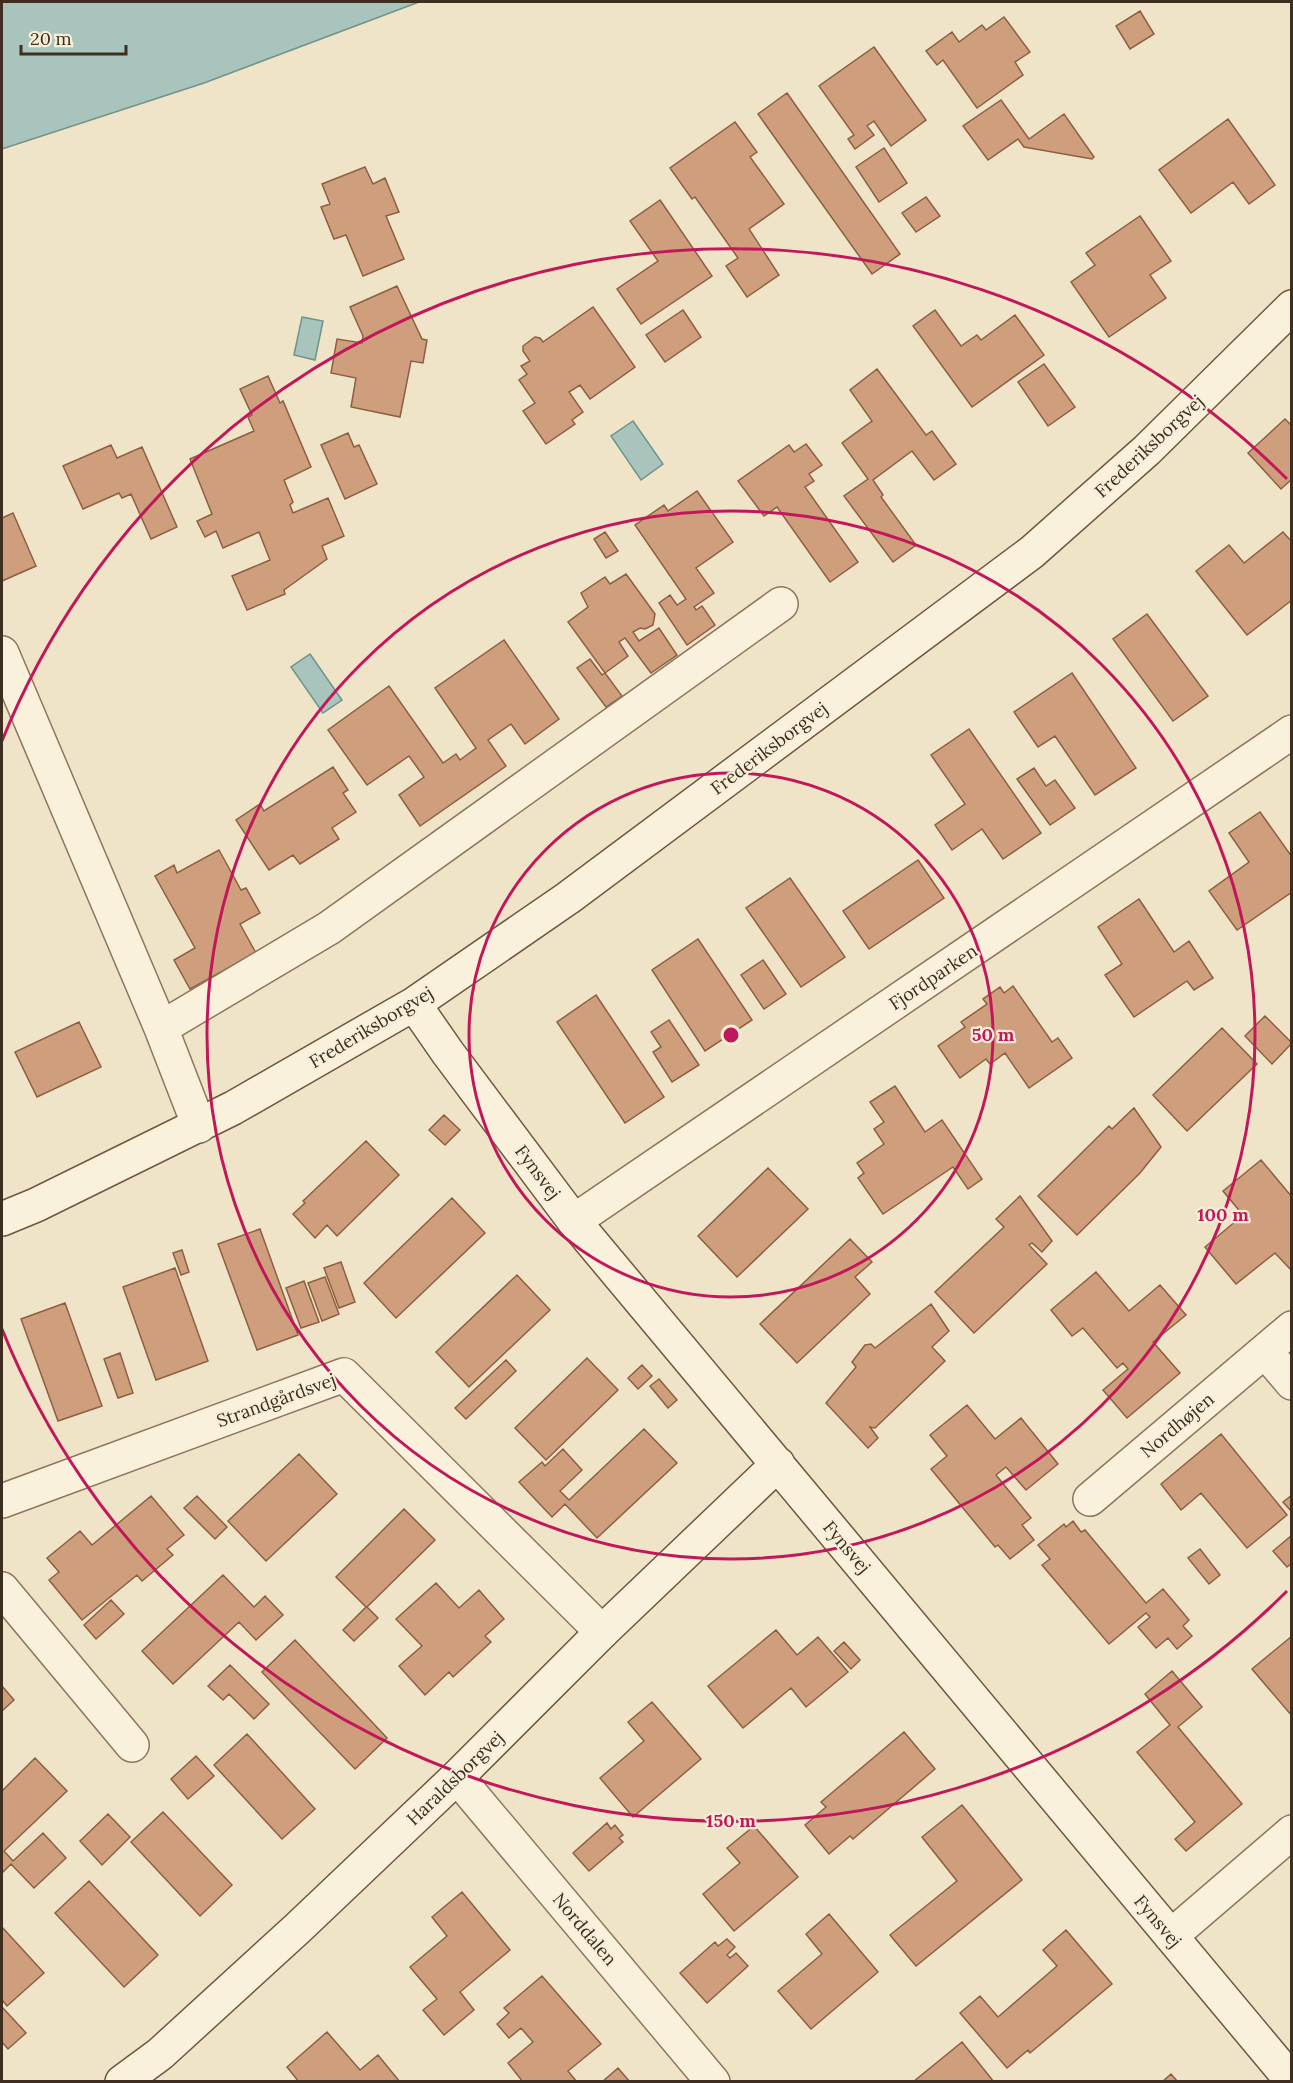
<svg xmlns="http://www.w3.org/2000/svg" width="1293" height="2083" font-family="Lora,serif">
<style>
.water{fill:#a9c4bc;stroke:#6f938a;stroke-width:1.5}
.building{fill:#cf9f7d;stroke:#8d5f41;stroke-width:1.5}
.lines{fill:none;stroke-linecap:round;stroke-linejoin:round}
.street-casing{stroke:#8d765c;stroke-width:36}
.secondary-casing{stroke:#6f573f;stroke-width:36}
.street{stroke:#faf1dc;stroke-width:33}
.secondary{stroke:#faf1dc;stroke-width:33}
.ring{fill:none;stroke:#c2185b;stroke-width:3}
.labels{text-anchor:middle;dominant-baseline:central;stroke-width:4.5;stroke-linejoin:round;paint-order:stroke}
.street-label{font-size:18px;fill:#3d2e20;stroke:#f7eed8}
.centre{fill:#c2185b;stroke:#f7eed8;stroke-width:3}
.ring-label{font-size:18px;text-anchor:middle;font-weight:bold;fill:#c2185b;stroke:#f7eed8;stroke-width:4.5;stroke-linejoin:round;paint-order:stroke}
</style>
<rect width="100%" height="100%" fill="#f0e4c8"/>
<path class="water" d="M2 2H419L204 83 2 149Z
M302 317 323 321 315 360 294 355Z
M633 421 663 464 641 480 611 436Z
M310 654 342 700 323 713 291 667Z"/>
<path class="building" d="M1140 11 1154 34 1130 49 1116 26Z
M1004 17 1030 52 1015 62 1023 75 977 108 943 60 937 65 926 51 952 32 959 42 982 25 986 30Z
M874 47 926 120 891 146 874 121 867 126 874 135 855 149 848 139 854 135 819 86Z
M787 93 900 254 872 274 758 114Z
M1001 100 1029 139 1064 114 1094 157 1092 159 1024 147 1018 139 988 160 963 126Z
M1228 119 1275 185 1249 204 1233 182 1191 213 1159 170Z
M735 122 757 152 750 157 784 204 749 229 779 275 747 297 726 266 738 258 695 197 692 199 670 168Z
M884 148 907 183 879 202 856 167Z
M365 167 373 184 385 178 399 212 386 216 404 259 363 276 346 235 334 239 321 207 330 204 322 184Z
M926 197 940 216 916 232 902 213Z
M660 200 712 276 641 324 617 289 658 261 630 221Z
M1140 216 1171 261 1150 275 1166 298 1109 337 1071 282 1095 265 1086 253Z
M397 286 422 339 427 340 423 363 411 361 400 417 351 407 356 378 331 373 337 339 362 343 363 336 350 307Z
M593 307 635 367 590 399 580 385 569 392 583 412 572 420 575 424 546 444 523 411 535 403 519 380 527 374 521 366 530 361 523 351V346L535 337 540 338 543 342Z
M683 310 701 337 665 362 646 335Z
M935 310 961 346 977 335 981 340 1015 315 1044 355 972 407 913 326Z
M1044 364 1075 407 1048 426 1018 382Z
M877 369 926 435 932 431 956 464 934 480 912 451 873 480 883 495 881 497 916 545 893 562 844 496 868 479 842 443 872 421 850 390Z
M268 376 280 403 283 401 311 467 284 480 293 502 290 505 293 513 328 498 344 536 322 546 327 559 284 590 285 594 247 610 232 576 270 560 259 532 223 548 216 531 205 537 197 521 212 514 190 459 254 431 248 417 252 415 240 389Z
M1285 419 1292 426V479L1281 489 1248 453Z
M348 433 354 447 359 445 377 484 345 499 321 445Z
M806 444 822 465 809 474 814 481 805 487 858 562 830 582 777 507 764 516 738 481 789 445 794 452Z
M111 445 117 458 142 447 177 527 151 539 131 494 122 498 119 493 83 509 63 466Z
M697 491 733 542 696 568 714 593 694 607 696 610 702 606 715 625 687 645 659 603 670 595 677 605 686 599 635 525 664 505 668 511Z
M13 513 36 566 2 581V518Z
M605 532 618 551 606 558 594 539Z
M1283 532 1292 542V600L1247 635 1196 571 1229 545 1244 563Z
M626 574 655 614 653 625 645 629 640 628 633 632 639 641 659 628 677 655 651 673 625 638 619 642 628 656 605 673 568 622 588 607 581 593 605 577 610 584Z
M1147 614 1208 696 1173 721 1113 639Z
M504 640 559 719 525 744 511 724 488 740 506 766 420 826 399 795 424 777 409 756 367 785 328 730 389 686 443 763 456 754 460 760 476 748 435 688Z
M590 659 602 675 605 673 622 696 606 707 577 668Z
M1072 673 1136 768 1095 795 1055 736 1038 747 1014 712Z
M969 729 1041 833 1003 859 982 829 952 850 935 825 965 804 931 755Z
M333 767 348 790 343 793 356 812 332 828 339 839 300 864 293 855 269 870 236 820 260 804 264 811Z
M1034 768 1046 786 1055 780 1075 808 1050 825 1017 779Z
M1260 812 1292 857V892L1237 930 1209 891 1249 862 1229 833Z
M219 850 241 890 246 888 260 913 240 924 256 953 190 989 174 960 195 948 155 876 174 865 177 873Z
M918 860 944 898 869 949 843 911Z
M790 878 845 957 801 987 746 908Z
M1139 899 1174 952 1189 941 1213 978 1194 990 1187 981 1134 1017 1105 975 1122 964 1098 927Z
M698 939 752 1020 705 1051 652 970Z
M763 960 786 994 764 1009 741 975Z
M1013 986 1052 1042 1058 1038 1072 1058 1029 1088 1005 1053 990 1064 986 1059 960 1078 938 1046 965 1027 961 1022 987 1004 983 999 1000 987 1004 993Z
M596 995 664 1097 625 1123 557 1022Z
M1265 1016 1292 1043 1272 1064 1245 1036Z
M669 1020 699 1065 672 1082 653 1052 661 1047 651 1032Z
M79 1022 101 1067 37 1097 15 1052Z
M1222 1028 1257 1064 1187 1131 1153 1095Z
M895 1086 925 1132 942 1120 982 1179 968 1189 953 1167 883 1214 858 1178 864 1173 857 1163 884 1144 874 1129 884 1122 870 1102Z
M1134 1108 1161 1147 1140 1173 1077 1235 1038 1196 1109 1126 1112 1129Z
M444 1115 460 1130 445 1145 429 1130Z
M366 1141 399 1175 337 1236 327 1225 315 1238 293 1214 305 1203 303 1201Z
M1261 1160 1292 1197V1271L1275 1253 1236 1284 1205 1247 1243 1215 1223 1191Z
M768 1168 808 1209 737 1277 698 1236Z
M1020 1196 1052 1241 1042 1252 1032 1243 1029 1245 1047 1264 974 1333 935 1292 1004 1227 996 1219Z
M452 1198 485 1233 396 1318 364 1283Z
M260 1229 298 1335 257 1350 218 1244Z
M850 1239 872 1262 855 1277 870 1294 797 1363 760 1324Z
M182 1250 189 1272 181 1275 173 1253Z
M341 1262 355 1302 339 1308 324 1268Z
M175 1268 208 1361 156 1380 123 1287Z
M1096 1272 1129 1311 1160 1285 1186 1315 1153 1342 1180 1373 1127 1418 1103 1390 1128 1369 1123 1363 1117 1368 1083 1328 1072 1336 1051 1310Z
M517 1275 550 1310 469 1387 436 1352Z
M325 1277 339 1314 322 1321 308 1283Z
M304 1281 319 1322 301 1328 286 1288Z
M65 1303 102 1406 58 1421 21 1319Z
M931 1304 949 1331 932 1347 945 1361 875 1428 870 1427 878 1438 868 1448 826 1403 856 1367 852 1362 865 1345 871 1344 875 1348Z
M120 1353 133 1393 118 1398 104 1359Z
M587 1358 618 1390 546 1460 515 1428Z
M506 1360 516 1371 466 1419 455 1408Z
M642 1365 652 1376 638 1389 628 1378Z
M659 1379 677 1400 668 1408 650 1386Z
M967 1405 995 1439 1021 1418 1058 1464 1026 1490 1006 1467 996 1475 1031 1518 1022 1525 1034 1540 1010 1559 998 1545 995 1547 931 1469 947 1456 930 1435Z
M644 1429 677 1463 597 1538 565 1504 552 1517 519 1482 542 1462 545 1466 563 1449 582 1470 560 1491 569 1500Z
M1221 1434 1287 1515 1247 1548 1201 1493 1181 1510 1161 1484Z
M299 1454 337 1494 266 1561 228 1521Z
M1292 1495V1512L1283 1502Z
M151 1496 184 1535 167 1549 173 1555 142 1581 137 1575 82 1620 49 1580 59 1572 47 1558 80 1531 92 1545Z
M197 1496 227 1527 215 1539 184 1508Z
M404 1509 435 1540 367 1607 378 1618 354 1641 343 1630 366 1607 336 1577Z
M1073 1521 1081 1532 1085 1530 1146 1603 1163 1589 1189 1620 1183 1626 1192 1636 1177 1649 1168 1638 1156 1648 1138 1627 1150 1617 1146 1613 1109 1644 1042 1565 1050 1559 1038 1545 1064 1524 1066 1527Z
M1292 1535V1563L1287 1567 1273 1551Z
M1200 1549 1220 1575 1209 1584 1188 1558Z
M223 1575 254 1607 265 1596 283 1615 256 1640 239 1622 173 1684 142 1651Z
M436 1583 459 1608 479 1590 504 1619 485 1636 491 1642 453 1677 449 1672 425 1695 399 1666 422 1646 396 1619Z
M111 1600 124 1614 96 1639 84 1625Z
M776 1630 797 1655 818 1637 848 1672 806 1707 791 1688 743 1728 708 1686Z
M1292 1636V1716L1252 1669Z
M295 1640 387 1738 355 1769 262 1672Z
M844 1642 860 1660 851 1669 834 1651Z
M230 1665 269 1704 254 1719 229 1694 223 1700 208 1686Z
M1172 1671 1202 1707 1178 1727 1242 1804 1186 1851 1175 1839 1195 1822 1137 1752 1170 1725 1145 1694Z
M2 1686 14 1700 2 1711Z
M652 1702 701 1759 633 1817 600 1778 644 1741 628 1722Z
M904 1732 935 1769 853 1839 850 1836 829 1854 805 1825 826 1807 821 1802Z
M247 1734 315 1809 282 1839 214 1765Z
M196 1756 214 1776 188 1799 171 1779Z
M35 1758 67 1791 4 1851 13 1861 43 1833 66 1858 34 1888 11 1864 2 1873V1791Z
M962 1805 1022 1880 916 1966 890 1935 957 1881 922 1837Z
M163 1812 232 1885 200 1916 131 1842Z
M108 1814 130 1837 102 1865 80 1841Z
M607 1823 611 1829 615 1825 623 1835 619 1838 623 1842 589 1871 573 1853Z
M754 1826 798 1877 734 1931 703 1894 740 1863 727 1848Z
M89 1881 158 1955 124 1987 55 1913Z
M462 1892 510 1950 460 1992 474 2010 444 2035 423 2010 437 1999 410 1967 447 1936 432 1917Z
M829 1914 878 1972 811 2029 778 1991 822 1954 806 1934Z
M2 1927 44 1973 7 2006 2 2000Z
M1066 1930 1112 1984 1030 2053 1028 2050 1007 2068 960 2013 980 1996 998 2017 1057 1966 1043 1950Z
M727 1939 735 1947 727 1955 730 1958 736 1953 748 1966 707 2003 680 1973 715 1942 718 1946Z
M542 1976 601 2044 568 2071 577 2082H523L508 2063 533 2042 521 2028 509 2038 497 2024 509 2013 504 2008Z
M2 2007 26 2033 8 2049 2 2042Z
M327 2032 360 2070 378 2055 400 2082H299L287 2067Z
M962 2042 994 2082H913Z
M618 2068 630 2082H602Z
M1171 2074 1178 2082H1162Z"/>
<g class="lines">
<defs>
<path id="street" d="M2 653 161 1028 199 1126
M161 1028 329 928 781 604
M574 1221 1292 732
M1265 1351 1292 1383
M1090 1499 1292 1328
M2 1501 344 1375 602 1632
M2 1589 132 1745
M457 1777 713 2082
M1171 1936 1292 1832"/>
<path id="secondary" d="M414 1004 448 1053 574 1221 1292 2081
M2 1219 36 1205 233 1108 414 1004 568 898 1032 552 1147 450 1292 307
M122 2082 160 2054 298 1928 457 1777 602 1632 778 1464"/>
</defs>
<use href="#street" class="street-casing"/>
<use href="#secondary" class="secondary-casing"/>
<use href="#street" class="street"/>
<use href="#secondary" class="secondary"/>
</g>
<g class="ring">
<circle cx="731" cy="1035" r="262"/>
<circle cx="731" cy="1035" r="524"/>
<path d="M1287 1591A786 786 0 0 1 2 1329M2 741A786 786 0 0 1 1287 479"/>
</g>
<g class="labels">
<g class="street-label">
<text transform="translate(1149 446) rotate(-43)">Frederiksborgvej</text>
<text transform="translate(769 748) rotate(-37)">Frederiksborgvej</text>
<text transform="translate(933 977) rotate(-34)">Fjordparken</text>
<text transform="translate(371 1027) rotate(-31)">Frederiksborgvej</text>
<text transform="translate(538 1172) rotate(53)">Fynsvej</text>
<text transform="translate(276 1400) rotate(-20)">Strandgårdsvej</text>
<text transform="translate(1177 1425) rotate(-40)">Nordhøjen</text>
<text transform="translate(847 1547) rotate(50)">Fynsvej</text>
<text transform="translate(455 1778) rotate(-44)">Haraldsborgvej</text>
<text transform="translate(1158 1921) rotate(50)">Fynsvej</text>
<text transform="translate(585 1929) rotate(50)">Norddalen</text>
</g>
</g>
<circle cx="731" cy="1035" r="9" class="centre"/>
<g class="ring-label">
<text x="993" y="1041">50 m</text>
<text x="1223" y="1221">100 m</text>
<text x="731" y="1827">150 m</text>
</g>
<rect width="1293" height="2083" fill="none" stroke="#3d2e20" stroke-width="6"/>
<path d="M21 45v9h105v-9" fill="none" stroke="#3d2e20" stroke-width="3"/>
<text x="30" y="45" font-size="18" fill="#3d2e20" stroke="#f7eed8" stroke-width="4.5" paint-order="stroke">20 m</text>
</svg>
